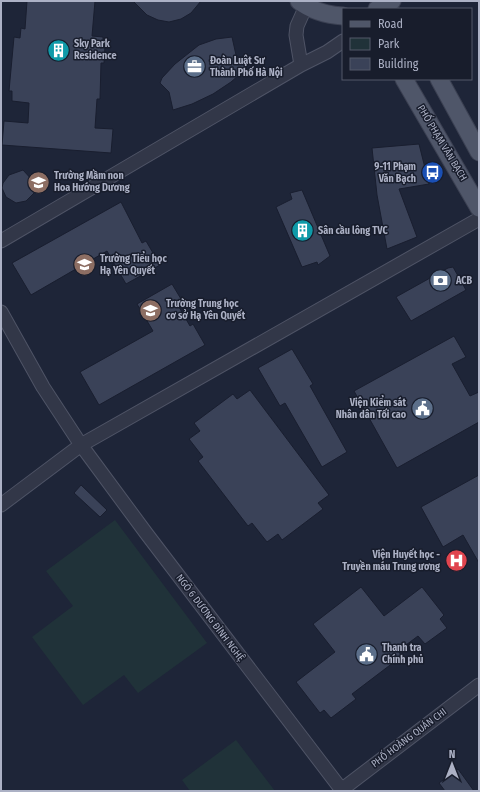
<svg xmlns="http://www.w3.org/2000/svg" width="480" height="792" font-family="'Fira Sans Condensed',sans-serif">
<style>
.green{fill:#203239}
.building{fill:#3a4258;stroke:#191e2f}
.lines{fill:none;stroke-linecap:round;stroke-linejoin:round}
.minor-casing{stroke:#4f5466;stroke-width:15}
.major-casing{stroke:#3b4052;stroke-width:19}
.minor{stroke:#323748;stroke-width:13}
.major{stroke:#4f5669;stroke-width:17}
.labels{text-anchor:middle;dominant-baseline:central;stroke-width:3;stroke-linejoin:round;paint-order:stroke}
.poi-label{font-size:10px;font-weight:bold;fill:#acb1c5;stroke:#181d2c;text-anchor:start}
.street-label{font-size:10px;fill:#acb1c5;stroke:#181d2c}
</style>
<rect width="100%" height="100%" fill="#1e2538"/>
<path class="green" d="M115 520 207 643 138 693 124 675 83 705 32 637 73 606 46 571Z
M236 740 275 791H190L182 780Z"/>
<path class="building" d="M27 1H95L92 36 103 37V44L105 45 104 63H101L100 99H97L95 128 113 129 111 153 2 145 4 121 28 123 29 103 12 101V91H9L14 37 20 38 21 28 25 29Z
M133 1H201L191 13 181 19 169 22 158 20 147 15Z
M232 37 236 55 247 68 231 82 213 94 192 104 173 110 169 92 160 83 162 78 175 64 199 45 216 39Z
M419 144 429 184 399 189 417 237 387 249 377 195 372 148Z
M23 170 34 182V193L26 201 16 203 6 197 2 188 3 183 9 175Z
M302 190 330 256 318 265 317 262 302 267 276 207 292 199 290 193Z
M121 202 142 243 146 241 160 265 126 284 107 251 31 295 12 263Z
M453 267 466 290 411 321 396 297 448 268Z
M172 284 184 304 179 307 190 326 193 324 205 345 99 405 80 372 153 331 137 304Z
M454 336 466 357 452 364 470 396 479 392V422L397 468 354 391Z
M292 349 313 384 310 386 347 452 322 467 285 403 280 406 258 368Z
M250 390 329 495 318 503 323 509 282 540 278 534 267 542 252 523 248 526 198 461 203 457 189 439 200 431 194 423 233 394 237 399Z
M479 475V563L463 535 443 547 421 507Z
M81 485 107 510 100 517 74 493Z
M361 587 384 616 422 587 444 615 440 619 447 628 425 644 418 636 398 651 402 656 352 694 356 699 331 718 324 710 320 713 296 682 335 652 313 624Z
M458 769 474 791H445L439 783Z"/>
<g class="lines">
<defs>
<path id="minor" d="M301 65 296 35 297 26 306 6
M1 241 301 65 327 52 343 41
M1 312 43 387 81 445 146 533 341 789
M1 505 81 445 479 219
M340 791 479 685"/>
<path id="major" d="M299 1C312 11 327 15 343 16
M377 9 392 1
M404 79 479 208
M439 79 479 152"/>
</defs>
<use href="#minor" class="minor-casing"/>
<use href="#major" class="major-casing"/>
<use href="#minor" class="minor"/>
<use href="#major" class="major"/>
</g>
<defs>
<symbol id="building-disc" viewBox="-11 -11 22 22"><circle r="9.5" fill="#0f9aa8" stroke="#181d2c"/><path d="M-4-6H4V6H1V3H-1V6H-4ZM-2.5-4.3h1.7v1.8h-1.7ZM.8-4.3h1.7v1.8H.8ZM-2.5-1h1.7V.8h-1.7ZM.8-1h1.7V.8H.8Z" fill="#fff"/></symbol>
<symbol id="office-disc" viewBox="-11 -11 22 22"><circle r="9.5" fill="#5c6f8a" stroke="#181d2c"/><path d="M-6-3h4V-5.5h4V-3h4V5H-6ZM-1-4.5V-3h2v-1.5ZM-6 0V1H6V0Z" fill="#fff"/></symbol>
<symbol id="bus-disc" viewBox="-11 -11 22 22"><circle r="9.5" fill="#1a4fb4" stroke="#181d2c"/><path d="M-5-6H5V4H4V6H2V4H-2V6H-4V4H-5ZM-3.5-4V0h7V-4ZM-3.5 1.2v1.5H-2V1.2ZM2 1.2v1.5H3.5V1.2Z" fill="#fff"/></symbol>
<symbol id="school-disc" viewBox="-11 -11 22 22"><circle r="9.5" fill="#8d6e63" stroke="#181d2c"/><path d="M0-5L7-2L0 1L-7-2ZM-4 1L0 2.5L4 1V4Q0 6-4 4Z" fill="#fff"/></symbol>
<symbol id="bank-disc" viewBox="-11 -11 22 22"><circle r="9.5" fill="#5c6f8a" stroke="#181d2c"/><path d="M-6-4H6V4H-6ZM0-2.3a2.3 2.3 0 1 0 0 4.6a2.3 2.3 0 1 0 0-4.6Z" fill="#fff"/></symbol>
<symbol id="civic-disc" viewBox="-11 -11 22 22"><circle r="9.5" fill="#5c6f8a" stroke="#181d2c"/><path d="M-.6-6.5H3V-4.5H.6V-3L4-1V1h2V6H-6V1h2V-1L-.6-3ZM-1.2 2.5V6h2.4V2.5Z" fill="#fff"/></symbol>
<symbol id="hospital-disc" viewBox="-11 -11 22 22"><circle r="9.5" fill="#e0444e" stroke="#181d2c"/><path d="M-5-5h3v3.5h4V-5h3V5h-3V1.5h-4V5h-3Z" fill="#fff"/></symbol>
</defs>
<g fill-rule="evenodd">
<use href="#building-disc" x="46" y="38" width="25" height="25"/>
<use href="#office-disc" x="182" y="54" width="25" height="25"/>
<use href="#bus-disc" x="420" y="160" width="25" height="25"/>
<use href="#school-disc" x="26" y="170" width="25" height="25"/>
<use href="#building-disc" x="290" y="218" width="25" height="25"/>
<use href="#school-disc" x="72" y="252" width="25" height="25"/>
<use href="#bank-disc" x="428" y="268" width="25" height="25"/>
<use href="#school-disc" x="138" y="298" width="25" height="25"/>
<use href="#civic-disc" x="410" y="396" width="25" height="25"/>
<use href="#hospital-disc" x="444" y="548" width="25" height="25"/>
<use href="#civic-disc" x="354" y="642" width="25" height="25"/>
</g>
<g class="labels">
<g class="poi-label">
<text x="74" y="44">Sky Park<tspan x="74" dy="12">Residence</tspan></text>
<text x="210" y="61">Đoàn Luật Sư<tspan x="210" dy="12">Thành Phố Hà Nội</tspan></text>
<text x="416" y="167" text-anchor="end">9-11 Phạm<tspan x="416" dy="12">Văn Bạch</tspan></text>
<text x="54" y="176">Trường Mầm non<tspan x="54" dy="12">Hoa Hướng Dương</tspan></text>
<text x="318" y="231">Sân cầu lông TVC</text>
<text x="100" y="259">Trường Tiểu học<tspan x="100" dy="12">Hạ Yên Quyết</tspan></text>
<text x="456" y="281">ACB</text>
<text x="166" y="304">Trường Trung học<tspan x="166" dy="12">cơ sở Hạ Yên Quyết</tspan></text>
<text x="406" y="403" text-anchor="end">Viện Kiểm sát<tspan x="406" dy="12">Nhân dân Tối cao</tspan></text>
<text x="440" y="555" text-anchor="end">Viện Huyết học -<tspan x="440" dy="12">Truyền máu Trung ương</tspan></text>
<text x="382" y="648">Thanh tra<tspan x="382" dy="12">Chính phủ</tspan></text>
</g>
<g class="street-label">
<text transform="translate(442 143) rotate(59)">PHỐ PHẠM VĂN BẠCH</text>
<text transform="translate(210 618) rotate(53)">NGÕ 6 DƯƠNG ĐÌNH NGHỆ</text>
<text transform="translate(409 738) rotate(-37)">PHỐ HOÀNG QUÁN CHI</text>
</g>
</g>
<rect width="480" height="792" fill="none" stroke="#acb1c5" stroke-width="4"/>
<rect x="342" y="8" width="130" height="72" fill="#181d2c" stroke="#535869"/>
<rect x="350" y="21" width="20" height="6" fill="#4f5669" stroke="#535869"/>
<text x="378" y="28" font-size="12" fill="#acb1c5">Road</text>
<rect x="350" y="38" width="20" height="12" fill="#203239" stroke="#535869"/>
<text x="378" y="48" font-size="12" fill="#acb1c5">Park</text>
<rect x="350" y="58" width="20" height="12" fill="#3a4258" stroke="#535869"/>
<text x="378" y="68" font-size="12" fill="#acb1c5">Building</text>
<g transform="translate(452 764)" stroke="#181d2c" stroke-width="3" paint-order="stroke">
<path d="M0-3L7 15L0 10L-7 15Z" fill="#acb1c5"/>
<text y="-6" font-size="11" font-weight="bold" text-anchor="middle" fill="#acb1c5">N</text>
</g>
</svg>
